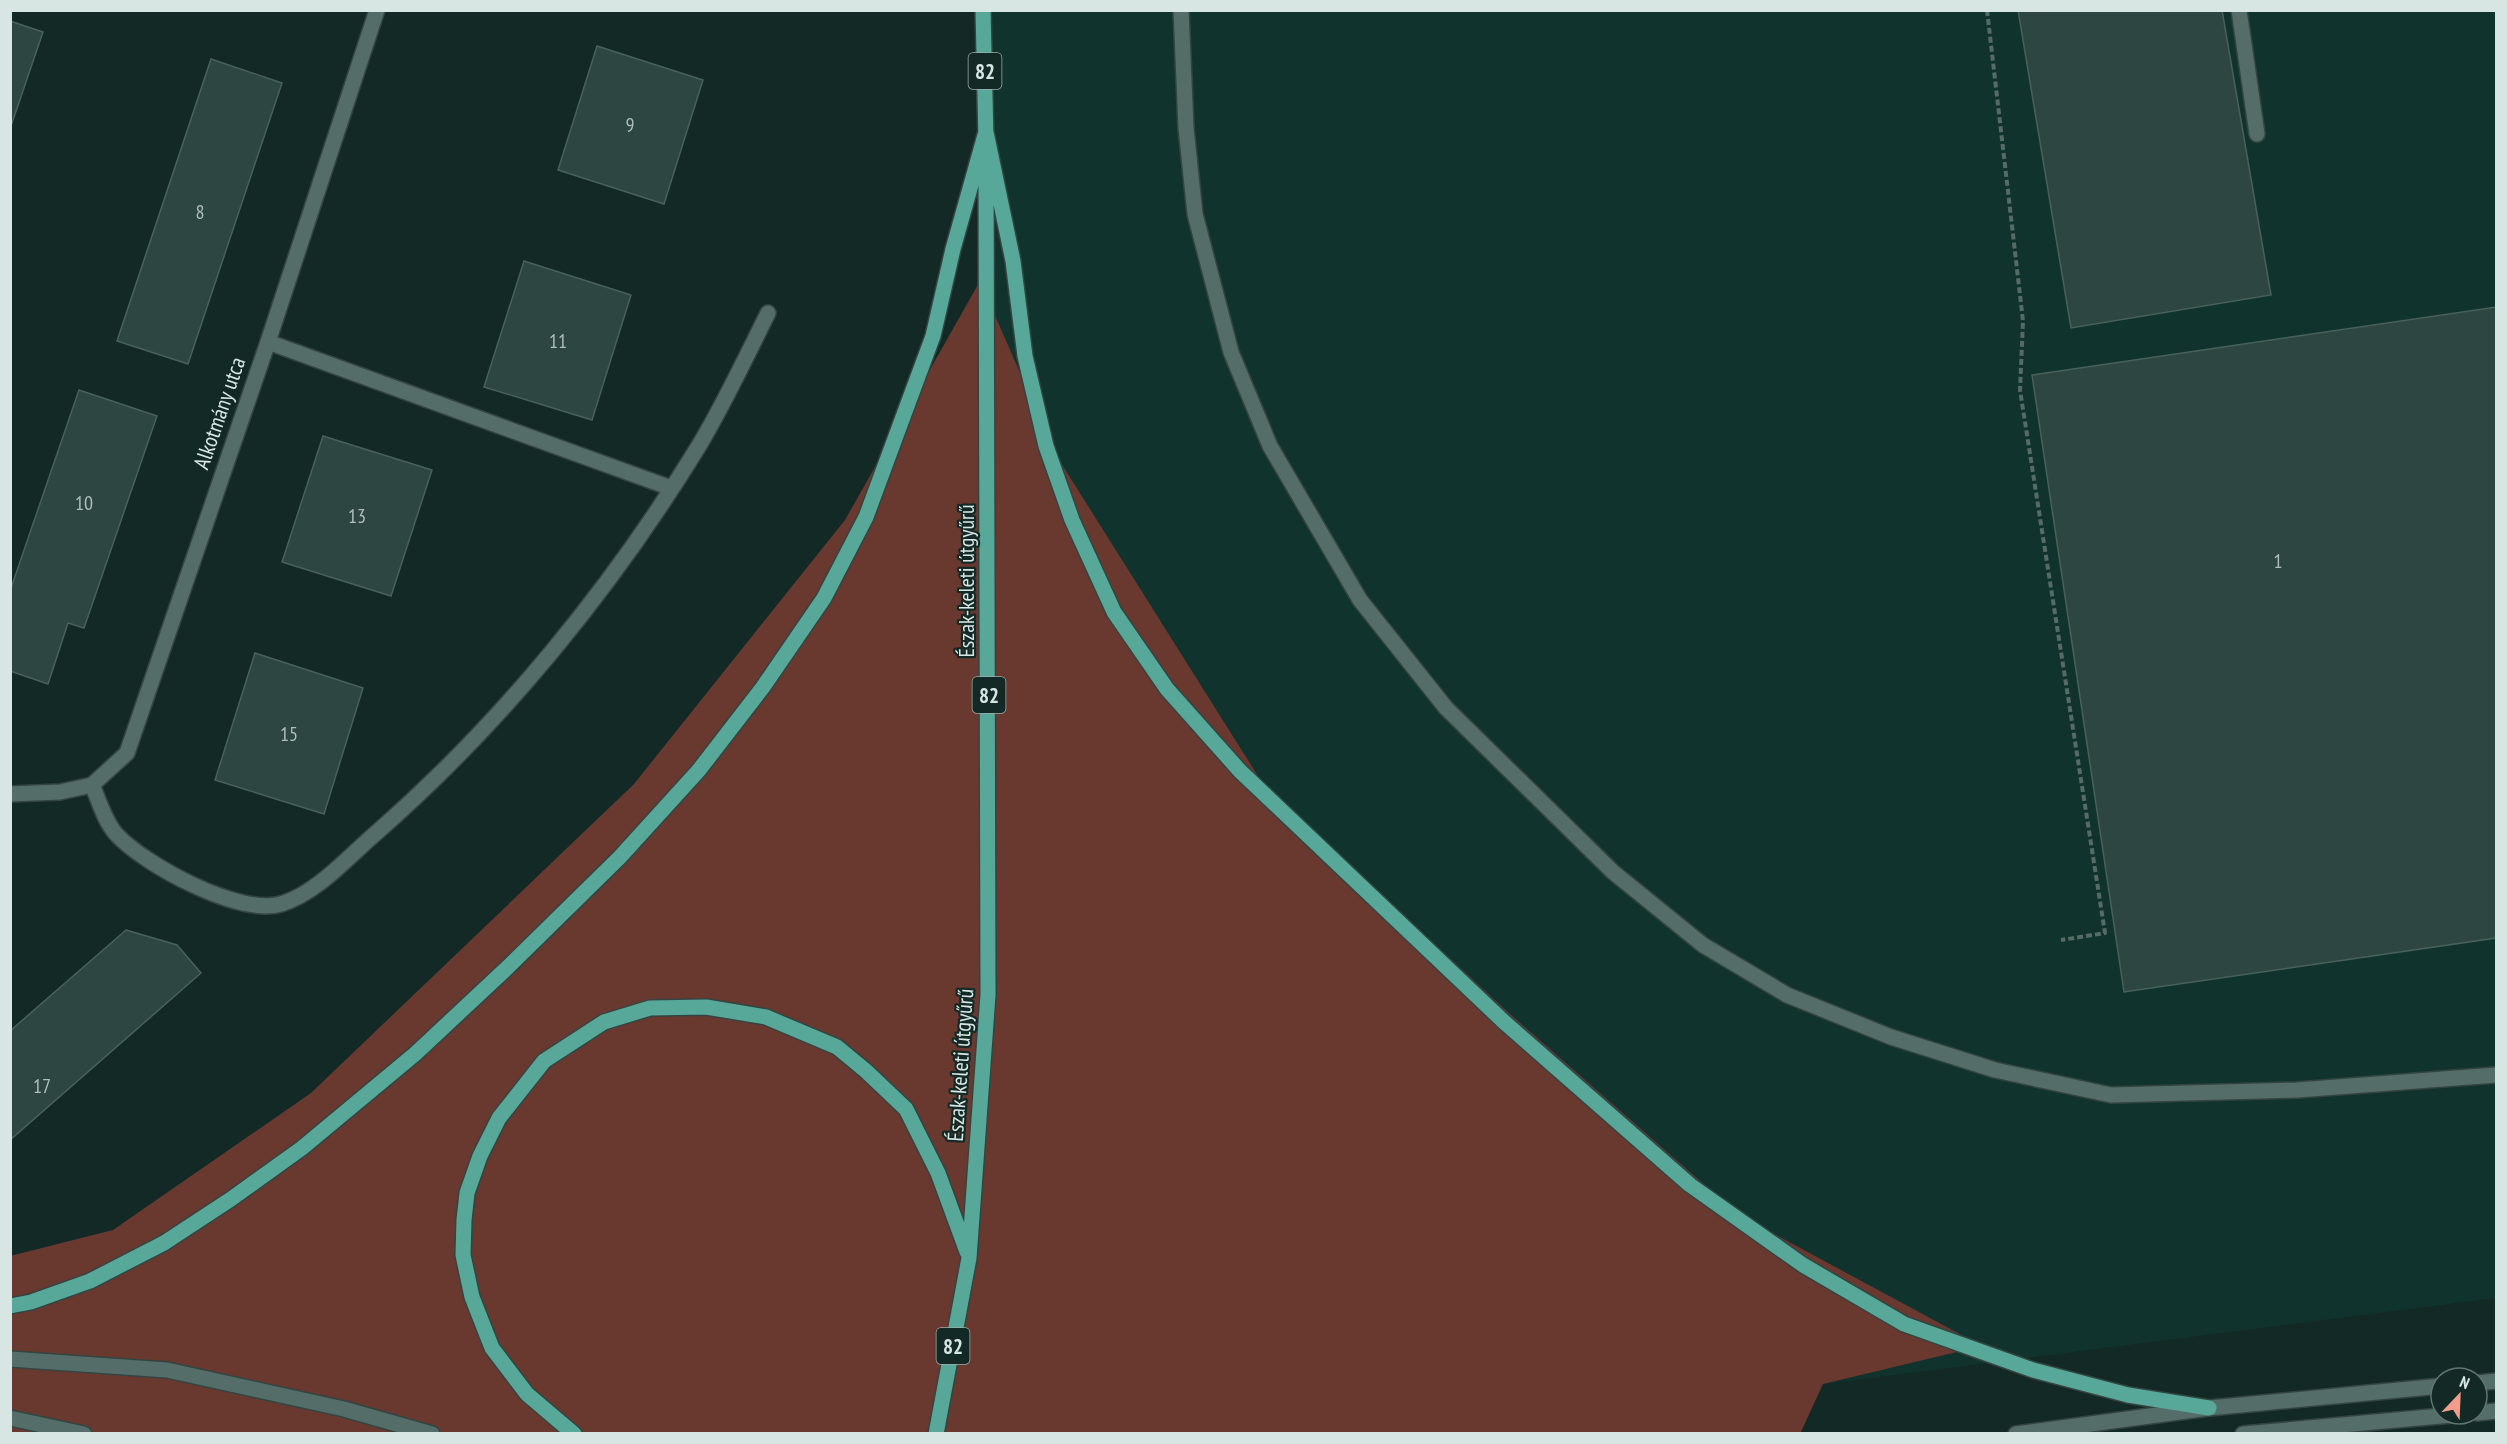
<svg xmlns="http://www.w3.org/2000/svg" width="2507" height="1444" font-family="'PT Sans Narrow',sans-serif">
<style>
.built{fill:#11332e}
.green{fill:#693930}
.building{fill:#2e4641;stroke:#48615c;stroke-width:1.5}
.lines{fill:none;stroke-linecap:round;stroke-linejoin:round}
.service-casing{stroke:#344541;stroke-width:18}
.minor-casing{stroke:#344541;stroke-width:18}
.secondary-casing{stroke:#344541;stroke-width:18}
.primary-casing{stroke:#344541;stroke-width:18}
.path{stroke:#566a66;stroke-width:4;stroke-dasharray:6 3;stroke-linecap:butt}
.service{stroke:#546d68;stroke-width:15}
.minor{stroke:#546d68;stroke-width:15}
.secondary{stroke:#546d68;stroke-width:15}
.primary{stroke:#58a89a;stroke-width:15}
.labels{text-anchor:middle;dominant-baseline:central;stroke-width:4.5;stroke-linejoin:round;paint-order:stroke}
.number-label{font-size:20px;fill:#aebeba}
.shield{fill:#122925;stroke:#9dadaa;stroke-width:1.5}
.shield-label{font-size:21px;font-weight:bold;fill:#d8e6e3}
.street-label{font-size:22px;fill:#d8e6e3;stroke:#122925}
</style>
<rect width="100%" height="100%" fill="#122925"/>
<path class="built" d="M982 11H2496V1298L1823 1384 1981 1346 1739 1215 1510 1014 1263 784 1056 455 980 281Z"/>
<path class="green" d="M980 281 1056 455 1263 784 1510 1014 1739 1215 1982 1346 1823 1384 1800 1434H11L10 1256 113 1230 311 1093 634 784 845 520Z"/>
<path class="building" d="M2018 10H2222L2271 295 2071 328Z
M10 21 43 32 10 129Z
M597 46 703 80 664 204 558 170Z
M211 59 282 83 188 364 117 341Z
M524 261 631 295 592 420 484 387Z
M2496 307V938L2124 992 2032 375Z
M79 390 157 416 84 628 68 623 48 684 10 671V591Z
M323 436 432 470 391 596 282 562Z
M255 653 363 688 324 814 215 780Z
M126 930 177 945 201 973 10 1140V1031Z"/>
<g class="lines">
<defs>
<path id="service" d="M2239 10 2257 134
M268 342 671 488
M92 785C99 800 105 823 117 835 145 865 239 916 281 904 317 893 347 858 375 834 502 723 612 588 700 444 725 402 746 357 768 313"/>
<path id="minor" d="M1181 10 1186 128 1195 214 1231 352 1270 446 1360 600 1446 708 1613 872 1703 945 1787 995 1891 1037 1995 1070 2111 1095 2297 1090 2496 1075
M10 794 60 792 92 785 127 753 268 342 377 10"/>
<path id="secondary" d="M10 1359 167 1370 344 1409 432 1434
M2477 1383 2496 1381
M2477 1413 2496 1411
M10 1418 84 1434
M2016 1434 2209 1408 2441 1386
M2243 1434 2463 1414"/>
<path id="primary" d="M983 10 986 141
M986 132 1013 261 1025 356 1046 446 1072 520 1114 612 1167 689 1240 771 1503 1021 1690 1185 1803 1265 1904 1324 2033 1370 2128 1395 2209 1408
M10 1306 31 1302 90 1281 164 1243 231 1199 302 1148 415 1054 508 967 620 857 699 770 763 687 824 598 866 517 933 336 953 249 985 135
M574 1434 527 1394 492 1348 472 1297 463 1255 464 1220 467 1193 480 1156 499 1118 544 1061 604 1022 650 1008 706 1007 766 1017 837 1047 866 1071 906 1109 938 1173 967 1252
M936 1434 969 1258 988 995 986 165"/>
</defs>
<use href="#service" class="service-casing"/>
<use href="#minor" class="minor-casing"/>
<use href="#secondary" class="secondary-casing"/>
<use href="#primary" class="primary-casing"/>
<path class="path" d="M1987 10 2023 321 2020 390 2105 933 2061 940"/>
<use href="#service" class="service"/>
<use href="#minor" class="minor"/>
<use href="#secondary" class="secondary"/>
<use href="#primary" class="primary"/>
</g>
<g class="labels">
<g class="number-label">
<text x="630" y="125">9</text>
<text x="200" y="212">8</text>
<text x="558" y="341">11</text>
<text x="84" y="503">10</text>
<text x="357" y="516">13</text>
<text x="2278" y="561">1</text>
<text x="289" y="734">15</text>
<text x="42" y="1086">17</text>
</g>
<g class="shield">
<rect x="968.5" y="53" width="33" height="36" rx="4.5"/>
<rect x="972.5" y="677" width="33" height="36" rx="4.5"/>
<rect x="936.5" y="1328" width="33" height="36" rx="4.5"/>
</g>
<g class="shield-label">
<text x="985" y="71">82</text>
<text x="989" y="695">82</text>
<text x="953" y="1346">82</text>
</g>
<g class="street-label">
<text transform="translate(219 413) rotate(-71)">Alkotmány utca</text>
<text transform="translate(966 581) rotate(-90)">Észak-keleti útgyűrű</text>
<text transform="translate(960 1065) rotate(-86)">Észak-keleti útgyűrű</text>
</g>
</g>
<rect width="2507" height="1444" fill="none" stroke="#d8e6e3" stroke-width="24"/>
<g transform="translate(2459 1396) rotate(23)"><circle r="28" fill="#122925" stroke="#617571" stroke-width="1.5"/>
<path d="M0-4.5L10 22L0 15L-10 22Z" fill="#f49d8c"/>
<text y="-9" font-size="16" font-weight="bold" text-anchor="middle" fill="#d8e6e3">N</text>
</g>
</svg>
